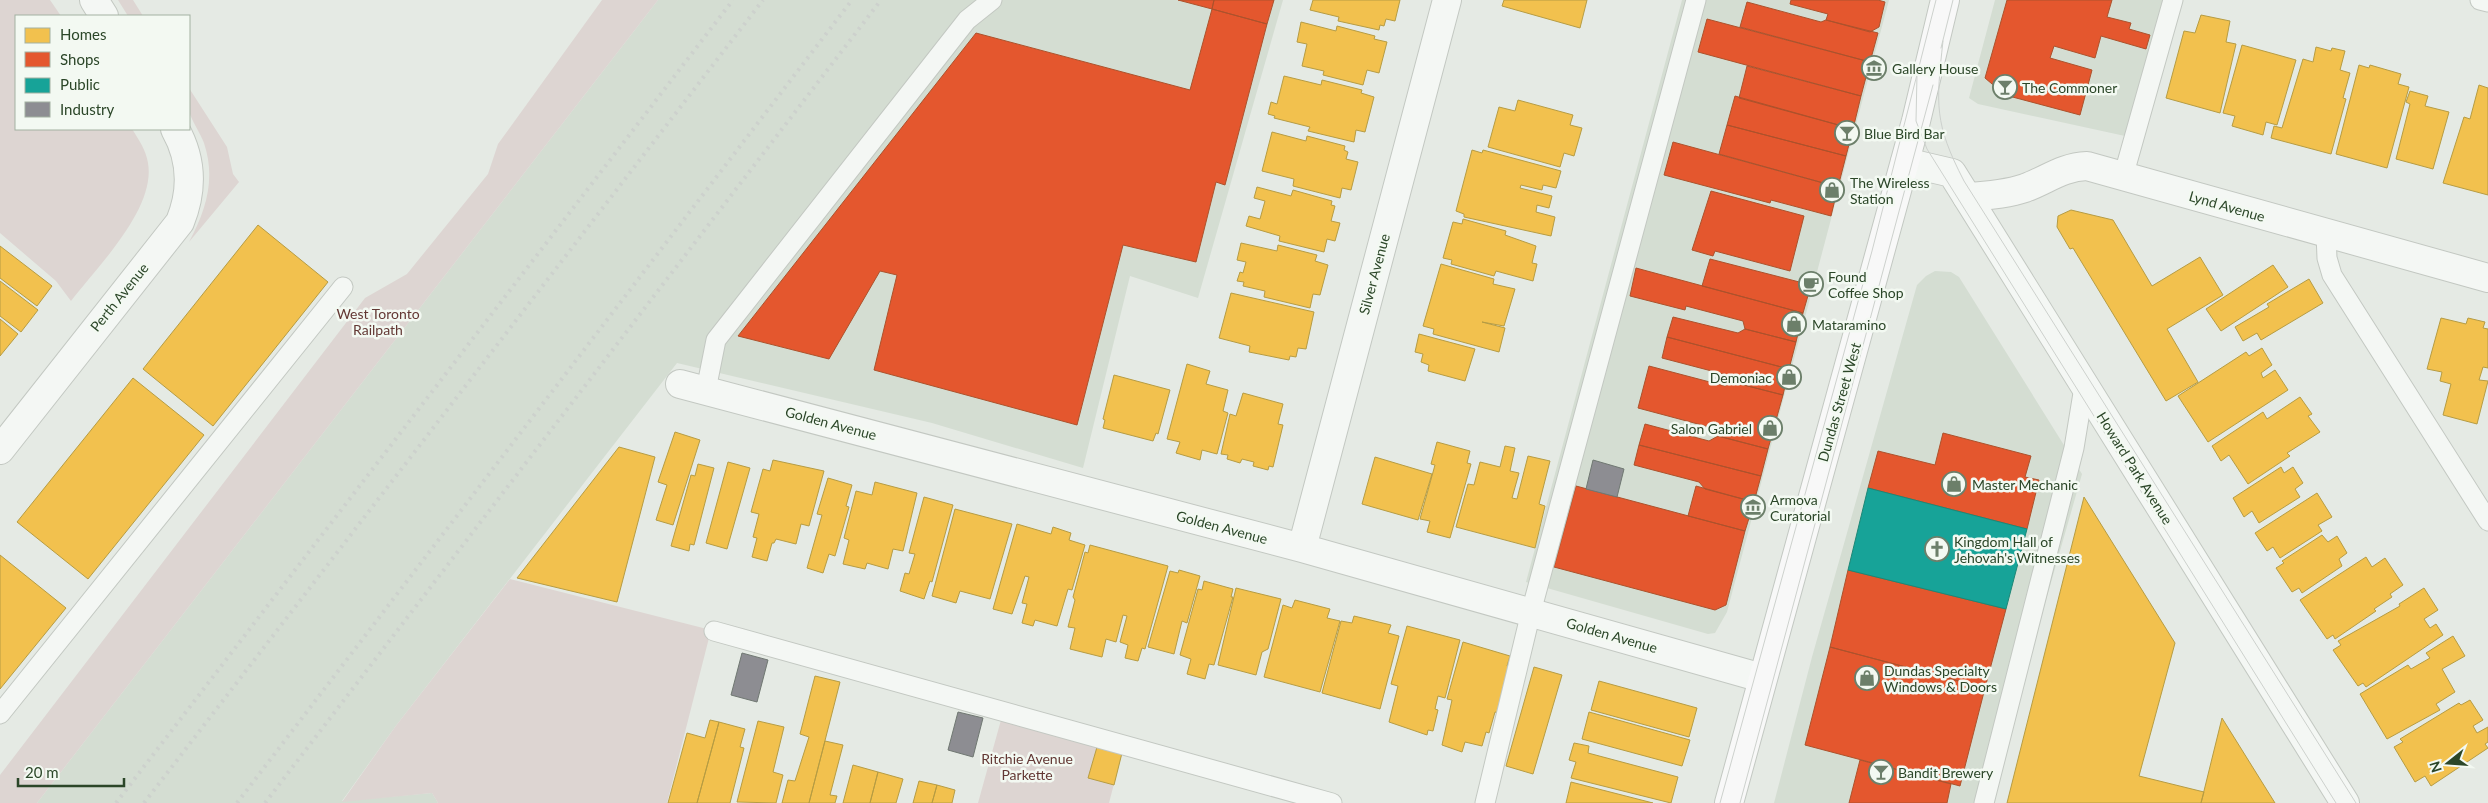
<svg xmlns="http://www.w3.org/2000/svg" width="2488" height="803" font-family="Lato,sans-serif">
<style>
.built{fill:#d4ddd2}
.green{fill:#ddd5d2}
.homes{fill:#f2c14e;stroke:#b69c43}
.shops{fill:#e4572e;stroke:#ac522c}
.public{fill:#17a398;stroke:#1d8776}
.industry{fill:#8d8d92;stroke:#707872}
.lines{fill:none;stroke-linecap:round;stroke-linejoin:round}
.service-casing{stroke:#c3c8c2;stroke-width:21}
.minor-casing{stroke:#c3c8c2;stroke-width:30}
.tertiary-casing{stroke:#c3c8c2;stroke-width:30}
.secondary-casing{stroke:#c3c8c2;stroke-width:30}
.service{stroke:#f4f7f4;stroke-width:19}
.minor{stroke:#f4f7f4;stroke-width:28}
.tertiary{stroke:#f4f7f4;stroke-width:28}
.secondary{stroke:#f8f8f8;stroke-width:28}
.tram{stroke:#cdd1cd;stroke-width:1}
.rail{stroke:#cdd1cd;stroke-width:4;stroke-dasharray:2.5 5;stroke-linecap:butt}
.labels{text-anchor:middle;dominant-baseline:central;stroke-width:5;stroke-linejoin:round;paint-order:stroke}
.poi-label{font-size:14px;fill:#2b4628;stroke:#f3f9f2;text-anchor:start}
.street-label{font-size:14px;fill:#2b4628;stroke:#f3f9f2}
.park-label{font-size:14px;fill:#633834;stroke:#f3f9f2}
</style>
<rect width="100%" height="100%" fill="#e5eae4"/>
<path class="built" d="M658 0H1283L1198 298 1130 276 1083 468 932 423 677 363 395 727 342 801 432 793 438 803H37Z
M1682 0H1889L1727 612 1715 633 1708 634 1526 582Z
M1995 0H2163L2125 136 1978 104 1969 98Z
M1935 271 1951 272 1959 277 2082 474 1988 803H1774L1812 657 1917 285 1926 276Z"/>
<path class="green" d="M0 0H50L61 16H16V129H132C139 140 146 150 148 163 156 209 97 267 71 301L56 281 0 233Z
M118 0H133L143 16H128Z
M602 0H658L37 803H0V775L365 298 407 274 488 174 498 144Z
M189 88 227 147 233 174 239 182 189 242C206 210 216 179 204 143 200 132 192 122 189 111 187 104 189 95 189 88Z
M510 579 711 630 667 803H438L432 793 342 802 395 727Z
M1001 720 1122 753 1109 803H978Z"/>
<path class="homes" d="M1313 0H1400L1395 21 1386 19 1384 26 1380 25 1379 30 1338 21 1339 17 1310 10Z
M1504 0H1587L1580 28 1502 6Z
M2201 15 2230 21 2226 42 2236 44 2220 113 2166 98 2184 31 2195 33Z
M1301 22 1336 31 1337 26 1375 36 1374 39 1387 42 1379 73 1367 70 1363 85 1323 75 1324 71 1302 66 1307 44 1297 42Z
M2242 45 2296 60 2277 125 2266 122 2263 135 2232 126 2235 116 2223 113Z
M2316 47 2331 51 2332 48 2345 51 2340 70 2350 73 2343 98 2346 99 2331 154 2271 138 2274 126 2282 128 2303 59 2313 62Z
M2359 65 2369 68 2370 65 2401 74 2398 84 2409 87 2387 168 2336 154Z
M1284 76 1321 85 1322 80 1362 90 1361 93 1374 97 1365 132 1356 130 1354 142 1308 131 1310 127 1274 118 1275 116 1268 114 1271 102 1277 104Z
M2479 85 2488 88V195L2443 183 2464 117 2470 119Z
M2410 91 2428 96 2425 106 2449 112 2433 169 2396 159 2410 104 2406 102Z
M1518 100 1573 115 1570 125 1582 128 1574 156 1564 153 1560 167 1488 147 1499 107 1515 111Z
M1272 132 1306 141 1307 136 1345 146 1344 150 1348 152 1346 159 1358 162 1351 190 1342 188 1340 198 1293 186 1294 179 1262 171Z
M1472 150 1482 153 1483 150 1561 171 1556 188 1543 185 1542 190 1521 185 1520 188 1552 196 1549 208 1537 205 1536 212 1555 217 1551 236 1464 217V214L1456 211Z
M1257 187 1291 196 1293 190 1332 201 1331 205 1335 206 1331 221 1340 223 1335 241 1327 239 1324 252 1279 241 1280 236 1246 226 1249 216 1260 219 1265 201 1254 198Z
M2071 210 2113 220 2152 286 2200 257 2223 295 2167 329 2198 382 2166 401 2073 248 2070 249 2057 227 2058 216Z
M1463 219 1506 231 1505 235 1536 246 1532 263 1537 264 1533 281 1496 271 1494 276 1451 264 1452 260 1443 258 1453 222 1462 224Z
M258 225 328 282 213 426 143 369Z
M1241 243 1277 251 1278 245 1317 255 1315 261 1328 265 1320 295 1313 294 1310 308 1264 297 1265 291 1243 286 1244 282 1237 281 1240 272 1243 273 1246 262 1237 260Z
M0 246 52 286 37 306 0 278Z
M1441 264 1494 279 1493 284 1515 289 1504 326 1482 322 1505 328 1499 352 1433 334 1434 329 1423 326Z
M2273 265 2288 287 2221 331 2206 309Z
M2309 279 2323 303 2261 340 2257 333 2243 341 2235 327 2269 307 2267 304Z
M0 281 38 310 21 332 0 316Z
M1231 293 1314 312 1306 349 1298 348 1296 357 1290 356 1289 360 1249 352 1250 346 1219 338Z
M2441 318 2466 324 2468 318 2485 322 2483 328 2488 329V368L2483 367 2479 380 2488 381 2477 424 2443 415 2451 384 2440 381 2442 372 2427 369Z
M0 319 18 334 0 356Z
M1419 334 1475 349 1465 381 1428 371 1429 365 1421 362 1423 354 1415 352Z
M2262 348 2272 365 2261 373 2263 378 2275 370 2288 390 2208 442 2178 396 2246 352 2249 356Z
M1187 364 1210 371 1206 384 1228 390 1223 411 1228 413 1217 454 1202 450 1200 460 1176 453 1180 442 1167 439Z
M1114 375 1170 390 1158 434 1156 433 1153 441 1103 428 1105 420 1103 419Z
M133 378 204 435 88 579 17 522Z
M1243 393 1283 404 1278 424 1283 425 1273 467 1269 466 1268 470 1253 466 1254 462 1242 459 1240 463 1227 459 1228 455 1221 454 1230 414 1236 416Z
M2300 397 2312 414 2308 416 2320 432 2287 453 2290 456 2248 484 2229 455 2221 461 2212 446 2263 412 2267 419Z
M675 432 700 440 673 525 656 520 667 485 658 482Z
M1437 442 1470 451 1467 463 1471 464 1450 538 1427 532 1430 521 1420 519 1435 465 1431 464Z
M1505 446 1515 448 1510 471 1519 473 1512 498 1517 499 1528 456 1550 461 1539 504 1545 506 1535 548 1456 527 1468 484 1474 485 1480 462 1500 467Z
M619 447 655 457 617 602 517 578Z
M1375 457 1432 474 1418 520 1362 504Z
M773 460 824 471 809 526 801 524 796 544 776 539 774 543H772L767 561 752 557 757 538 753 537 759 514 751 512 763 469 770 471Z
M728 462 750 468 727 549 706 543Z
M698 464 714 468 694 545 690 544 689 551 671 546 691 475 695 476Z
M2281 467 2284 473 2293 467 2303 483 2295 489 2300 497 2259 523 2252 511 2244 517 2233 498Z
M828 478 852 485 846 506 849 507 835 556 829 554 823 573 807 568 822 515 817 514Z
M875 482 917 493 903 551 893 549 888 569 867 563 865 569 843 564 849 540 844 538 856 491 872 495Z
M2317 493 2332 517 2318 525 2322 531 2280 558 2273 547 2267 551 2255 533Z
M924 497 953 505 932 582 930 581 924 599 900 591 905 573 909 574 915 554 909 553Z
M2084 497 2175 643 2139 776 2204 792 2201 803H2007Z
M955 509 1012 524 990 599 960 591 956 603 932 596Z
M1017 524 1051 534 1053 527 1071 533 1069 540 1085 545 1072 590 1068 589 1057 626 1035 620 1033 626 1022 623 1027 604 1022 603 1029 577 1025 576 1012 614 993 609Z
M2322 535 2328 542 2337 536 2347 553 2339 559 2342 566 2302 593 2299 588 2292 592 2276 568 2284 563 2282 561Z
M1090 545 1168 566 1145 649 1142 648 1138 661 1125 658 1128 645 1120 642 1127 616 1123 615 1116 642 1106 639 1102 657 1070 649 1075 628 1068 627 1075 600 1073 597 1085 552 1088 553Z
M0 555 66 608 0 689Z
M2366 557 2372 567 2385 558 2403 585 2390 594 2392 597 2374 609 2376 611 2335 639 2333 635 2327 639 2300 600Z
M1179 570 1200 576 1187 623 1182 621 1174 654 1148 647 1170 571 1178 573Z
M1204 581 1233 589 1231 597H1233L1214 665 1209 664 1205 679 1187 674 1191 659 1180 655 1198 589 1202 590Z
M1236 588 1281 599 1268 649 1262 652 1256 675 1218 665Z
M2424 588 2438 610 2424 619 2430 628 2436 624 2443 635 2366 687 2363 683 2358 686 2333 650 2341 645 2338 641 2400 606 2399 604Z
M1295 600 1330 609 1327 618 1340 621 1320 692 1264 677 1283 605 1292 608Z
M1354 616 1391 625 1388 633 1399 636 1380 709 1322 693 1341 621 1352 623Z
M1407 626 1460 640 1445 698 1438 696 1435 709 1438 710 1433 731 1428 730 1427 735 1389 722 1398 686 1391 684Z
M2453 636 2465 656 2442 669 2455 692 2436 704 2440 710 2387 739 2360 694 2408 665 2411 669 2430 658 2426 653Z
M1463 642 1510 656 1507 666 1512 668 1500 713 1495 712 1489 733 1486 732 1482 746 1465 742 1462 752 1442 745 1452 700 1447 699Z
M1534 667 1562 675 1533 774 1506 766Z
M815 676 840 682 809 803H782L788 780 795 781 809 737 800 734Z
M1599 681 1697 708 1689 737 1591 710Z
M2470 700 2483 720 2473 726 2477 733 2488 727V742L2485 744 2488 748 2431 786 2425 776 2415 782 2394 747 2403 742 2400 739 2459 703 2461 705Z
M1589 712 1690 740 1682 766 1582 739Z
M2222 718 2275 803H2201Z
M710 720 719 722 697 803H668L687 733 705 738Z
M758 721 784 727 773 772 783 775 776 803 737 802Z
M719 722 745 729 740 747 744 748 730 803H697Z
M825 741 843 745 830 795 837 796 835 803H809Z
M1574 743 1589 746 1588 753 1678 777 1671 803 1571 778 1576 762 1569 760Z
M1097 747 1122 753 1114 785 1088 778Z
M853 765 878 772 870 803H843Z
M878 772 903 779 896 803H870Z
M919 781 937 785 932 803H913Z
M1571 782 1653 803H1566Z
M937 785 955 790 952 803H932Z"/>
<path class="shops" d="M1178 0H1214L1212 9Z
M1214 0H1274L1267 24 1212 9Z
M1791 0H1878L1885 2 1879 27 1870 32 1826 20 1828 14 1790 4Z
M2007 0H2112L2107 17 2131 23 2129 29 2150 35 2146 49 2101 36 2095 58 2054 46 2050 58 2092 70 2080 115 2005 95 1985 78Z
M1747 2 1821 22 1826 20 1878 33 1870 62 1740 27Z
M1212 9 1267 24 1225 185 1216 182 1196 262 1123 245 1077 425 874 370 897 275 880 271 829 359 738 336 976 33 1190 90Z
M1707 19 1870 62 1861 96 1698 52Z
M1747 66 1861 96 1853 129 1739 98Z
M1735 96 1853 129 1846 156 1727 125Z
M1727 125 1846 156 1838 187 1719 154Z
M1673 142 1838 187 1831 216 1771 200 1770 203 1664 175Z
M1711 191 1804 216 1790 271 1715 251 1713 256 1692 250Z
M1710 259 1811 285 1803 313 1702 286Z
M1636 268 1803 313 1796 342 1745 329 1743 321 1686 306 1685 310 1630 296Z
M1673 317 1738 333 1745 329 1796 342 1789 369 1667 337Z
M1667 337 1789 369 1783 395 1732 382 1727 375 1662 358Z
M1649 366 1725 386 1732 382 1783 395 1768 449 1718 436 1713 428 1638 408Z
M1645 424 1709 441 1718 436 1768 449 1761 476 1639 445Z
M1943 433 2031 456 2025 477 2039 480 2027 529 1868 488 1878 451 1935 465Z
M1639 445 1761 476 1754 502 1705 489 1699 482 1634 465Z
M1576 486 1745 531 1726 605 1715 610 1554 567Z
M1696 486 1754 502 1745 531 1688 516Z
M1848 570 2006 609 1985 688 1830 647Z
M1830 647 1985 688 1960 786 1805 745Z
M1860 760 1951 784 1947 803H1849Z"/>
<path class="public" d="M1868 488 2027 529 2006 609 1848 570Z"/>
<path class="industry" d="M1593 460 1624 469 1617 497 1586 489Z
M742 653 768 660 757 702 731 695Z
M958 712 983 718 973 757 948 750Z"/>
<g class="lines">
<defs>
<path id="service" d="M2480 0 2488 2
M2123 177 2173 0
M2326 234 2327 258 2332 275 2488 521
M706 390 716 340 967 20 992 0
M714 631 1332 803
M0 714 343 287
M1485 803 1531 612 1696 0
M1984 803 2074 448 2084 387"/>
<path id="minor" d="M94 0 104 16
M1967 197C1985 196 2007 194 2025 188 2047 180 2062 167 2087 166L2488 278
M680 384 1302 548 1762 678
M0 450 180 222C193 190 192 159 175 129
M1302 548 1447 0"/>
<path id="tertiary" d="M1905 162 1952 173 2345 803"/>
<path id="secondary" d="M1729 803 1916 121 1945 0"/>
</defs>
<use href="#service" class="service-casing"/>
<use href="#minor" class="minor-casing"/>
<use href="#tertiary" class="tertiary-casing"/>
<use href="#secondary" class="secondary-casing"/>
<use href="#service" class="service"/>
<use href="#minor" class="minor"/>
<use href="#tertiary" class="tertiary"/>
<use href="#secondary" class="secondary"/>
<path class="tram" d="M1943 41C1936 105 1934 123 1964 181L2356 803
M1941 48 1953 0
M1917 75 1916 121 1927 149 2336 803
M1720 803 1872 251 1936 0
M1740 803 1933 85"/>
<path class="rail" d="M116 803 733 0
M144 803 763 0
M237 803 852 0
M265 803 881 0"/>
</g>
<defs>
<symbol id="museum-ring" viewBox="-11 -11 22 22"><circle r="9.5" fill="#f3f9f2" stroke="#6c7f6a" stroke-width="1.5"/><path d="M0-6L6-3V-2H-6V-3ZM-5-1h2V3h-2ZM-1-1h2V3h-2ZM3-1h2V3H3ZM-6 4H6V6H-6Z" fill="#6c7f6a"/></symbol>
<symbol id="bar-ring" viewBox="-11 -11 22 22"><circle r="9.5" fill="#f3f9f2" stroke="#6c7f6a" stroke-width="1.5"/><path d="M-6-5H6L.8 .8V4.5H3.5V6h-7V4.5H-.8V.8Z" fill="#6c7f6a"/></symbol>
<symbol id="shop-ring" viewBox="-11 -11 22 22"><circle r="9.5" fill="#f3f9f2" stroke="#6c7f6a" stroke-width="1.5"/><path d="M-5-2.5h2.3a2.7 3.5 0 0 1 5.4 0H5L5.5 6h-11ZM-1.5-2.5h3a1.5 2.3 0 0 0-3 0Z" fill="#6c7f6a"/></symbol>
<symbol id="cafe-ring" viewBox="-11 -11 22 22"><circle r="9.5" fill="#f3f9f2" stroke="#6c7f6a" stroke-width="1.5"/><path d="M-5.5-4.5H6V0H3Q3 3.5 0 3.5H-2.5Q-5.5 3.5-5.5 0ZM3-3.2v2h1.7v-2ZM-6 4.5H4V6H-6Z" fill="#6c7f6a"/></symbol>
<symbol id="church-ring" viewBox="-11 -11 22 22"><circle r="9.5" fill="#f3f9f2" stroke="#6c7f6a" stroke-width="1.5"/><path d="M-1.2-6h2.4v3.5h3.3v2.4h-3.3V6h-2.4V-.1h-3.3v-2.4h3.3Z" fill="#6c7f6a"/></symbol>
</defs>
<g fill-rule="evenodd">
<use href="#museum-ring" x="1860" y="54" width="28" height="28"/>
<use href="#bar-ring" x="1991" y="73" width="28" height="28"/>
<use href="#bar-ring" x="1833" y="119" width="28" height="28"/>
<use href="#shop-ring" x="1818" y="176" width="28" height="28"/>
<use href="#cafe-ring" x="1797" y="270" width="28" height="28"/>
<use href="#shop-ring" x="1780" y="310" width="28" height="28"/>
<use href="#shop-ring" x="1775" y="363" width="28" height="28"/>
<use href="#shop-ring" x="1756" y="414" width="28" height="28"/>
<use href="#shop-ring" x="1940" y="470" width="28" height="28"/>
<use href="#museum-ring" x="1739" y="493" width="28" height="28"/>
<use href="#church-ring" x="1923" y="535" width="28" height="28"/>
<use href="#shop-ring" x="1853" y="664" width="28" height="28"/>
<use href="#bar-ring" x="1867" y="758" width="28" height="28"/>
</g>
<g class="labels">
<g class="poi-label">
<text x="1892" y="68">Gallery House</text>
<text x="2022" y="87">The Commoner</text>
<text x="1864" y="133">Blue Bird Bar</text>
<text x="1850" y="182">The Wireless<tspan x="1850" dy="16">Station</tspan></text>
<text x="1828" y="276">Found<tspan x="1828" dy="16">Coffee Shop</tspan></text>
<text x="1812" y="324">Mataramino</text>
<text x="1772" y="377" text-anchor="end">Demoniac</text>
<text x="1752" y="428" text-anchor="end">Salon Gabriel</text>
<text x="1972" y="484">Master Mechanic</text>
<text x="1770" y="499">Armova<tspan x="1770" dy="16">Curatorial</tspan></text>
<text x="1954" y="541">Kingdom Hall of<tspan x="1954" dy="16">Jehovah's Witnesses</tspan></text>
<text x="1884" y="670">Dundas Specialty<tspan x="1884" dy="16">Windows &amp; Doors</tspan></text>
<text x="1898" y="772">Bandit Brewery</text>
</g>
<g class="street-label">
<text transform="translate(2227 206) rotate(16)">Lynd Avenue</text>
<text transform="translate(1374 274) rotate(-75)">Silver Avenue</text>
<text transform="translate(119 297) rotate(-51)">Perth Avenue</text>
<text transform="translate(1839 402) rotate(-74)">Dundas Street West</text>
<text transform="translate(831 423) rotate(15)">Golden Avenue</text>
<text transform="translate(2135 468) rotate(58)">Howard Park Avenue</text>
<text transform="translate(1222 527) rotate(15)">Golden Avenue</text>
<text transform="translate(1612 635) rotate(16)">Golden Avenue</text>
</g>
<g class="park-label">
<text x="378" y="313">West Toronto<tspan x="378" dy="16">Railpath</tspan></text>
<text x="1027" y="758">Ritchie Avenue<tspan x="1027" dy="16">Parkette</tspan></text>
</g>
</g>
<rect x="15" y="15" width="175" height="115" fill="#f3f9f2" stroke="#a3b1a1"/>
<rect x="25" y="28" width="25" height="15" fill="#f2c14e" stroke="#a3b1a1"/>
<text x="60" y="40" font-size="15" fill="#2b4628">Homes</text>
<rect x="25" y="52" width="25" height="15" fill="#e4572e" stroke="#a3b1a1"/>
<text x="60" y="65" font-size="15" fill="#2b4628">Shops</text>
<rect x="25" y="78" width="25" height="15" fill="#17a398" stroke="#a3b1a1"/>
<text x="60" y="90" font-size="15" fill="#2b4628">Public</text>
<rect x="25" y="102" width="25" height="15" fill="#8d8d92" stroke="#a3b1a1"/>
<text x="60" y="115" font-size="15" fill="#2b4628">Industry</text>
<g transform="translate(2448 763) rotate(253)" stroke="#f3f9f2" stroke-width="4" paint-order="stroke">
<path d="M0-4L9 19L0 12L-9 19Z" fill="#2b4628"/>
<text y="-8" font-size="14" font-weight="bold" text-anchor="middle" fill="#2b4628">N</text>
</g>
<path d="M18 778v8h106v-8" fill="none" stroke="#2b4628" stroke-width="2.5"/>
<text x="25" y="778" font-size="15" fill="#2b4628" stroke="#f3f9f2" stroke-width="4" paint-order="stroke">20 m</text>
</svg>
